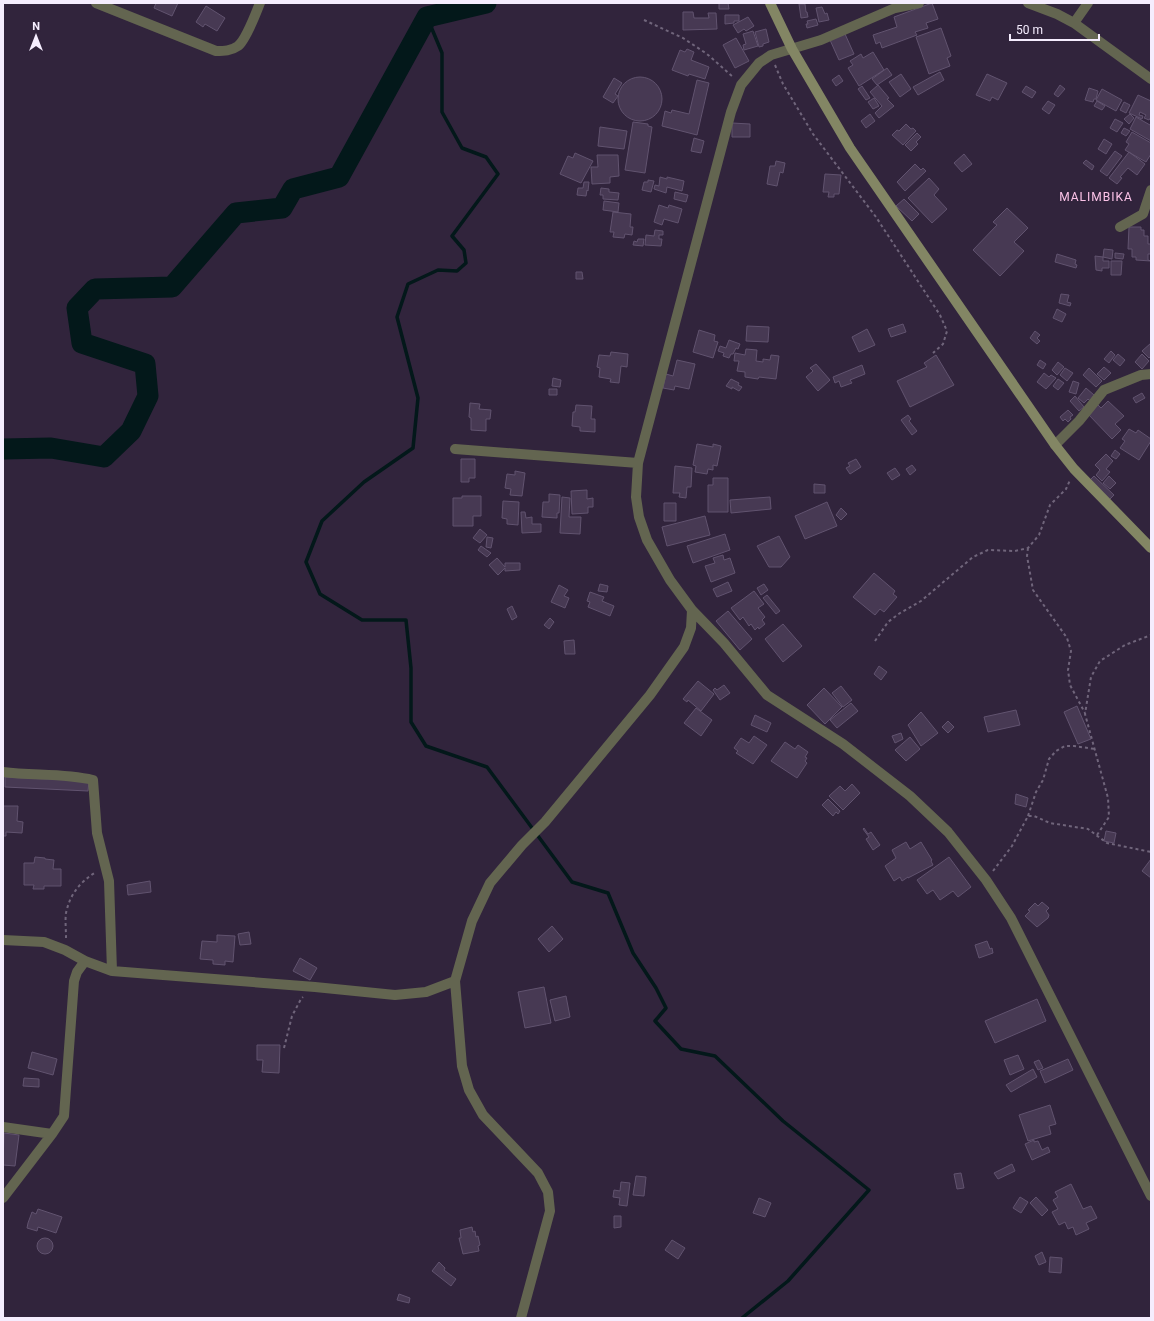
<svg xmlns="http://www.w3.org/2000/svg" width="1154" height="1321" font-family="Roboto,sans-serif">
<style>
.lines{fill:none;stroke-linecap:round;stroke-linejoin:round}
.stream{stroke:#03181a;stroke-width:3.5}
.river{stroke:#03181a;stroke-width:21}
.building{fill:#473953;stroke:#61536f}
.path{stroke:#70657b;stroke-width:2;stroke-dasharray:3 3;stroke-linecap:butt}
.street{stroke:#636550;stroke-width:10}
.secondary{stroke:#838664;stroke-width:10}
.labels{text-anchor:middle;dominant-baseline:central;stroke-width:3;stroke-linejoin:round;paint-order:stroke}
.quarter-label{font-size:12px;letter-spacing:1px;fill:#fbc2e7;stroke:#31243c}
</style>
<rect width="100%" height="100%" fill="#31243c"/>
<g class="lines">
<path class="stream" d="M427 17 442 53V112L462 148 486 157 498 174 452 236 464 250 466 263 457 271 438 270 408 284 397 317 418 398 413 448 364 482 322 521 306 562 320 594 362 620H406L411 668V722L426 746 487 767 572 882 608 893 633 953 656 988 666 1008 655 1021 681 1049 715 1056 783 1121 869 1190 788 1281 742 1318"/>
<path class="river" d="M3 449 51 448 104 457 131 431 148 396 145 364 82 343 77 308 95 289 172 287 236 213 282 208 293 189 339 177 427 17 486 3"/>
</g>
<path class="building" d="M156 3H178L172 16 154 8Z
M719 3H728L729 9H719Z
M932 3 938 19 926 23 928 28 915 32 917 35 882 48 880 42 876 44 873 35 897 27 894 17Z
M799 4H805L806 12H807L808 17 801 18Z
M206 6 225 18 217 31 205 24 203 27 196 22Z
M822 7 825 14 827 13 829 20 819 22 816 8Z
M683 12H693L694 18H709L708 13H716L717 29 683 30Z
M725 15H739V21H734V23L725 24Z
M748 17 754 26 746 31 744 29 738 33 733 25Z
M816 19 818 25 807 28 806 24H808L807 21Z
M941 28 951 56 947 58 950 66 929 74 916 37Z
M766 29 769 42 763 44V46L759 47 755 32Z
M753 31 758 46 744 50 743 45 746 44 743 34Z
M845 34 854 54 839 60 830 40Z
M736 38 749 61 735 68 723 45Z
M687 49 694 52 691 60 709 67 705 79 689 74 688 76 672 70 680 50 685 52Z
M873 52 884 70 859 86 848 68 853 65 850 61 861 54 863 58Z
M887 68 892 75 877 85 872 79Z
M940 72 944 80 918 95 913 87Z
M901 74 911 89 900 97 889 82Z
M987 74 1007 83 998 100 992 97 990 101 976 95Z
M839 75 843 81 836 86 832 80Z
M618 99a22 22 0 1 1 44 0a22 22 0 1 1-44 0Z
M614 78 622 83 615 94 618 96 613 103 603 97Z
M697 80 709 83 697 135 662 126 665 111 671 113 672 110 689 114Z
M878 85 889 98 887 99 894 106 879 118 875 113 882 106 870 92Z
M1060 85 1065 89 1058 97 1054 94Z
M862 86 870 98 866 100 858 89Z
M1026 86 1036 92 1032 98 1022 92Z
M1089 88 1098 91 1096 99H1094L1093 102 1085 100Z
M1102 89 1122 100 1116 111 1096 100Z
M1138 95 1151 101V117L1149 120 1144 118 1146 115 1140 112 1139 115 1143 116 1142 119 1129 113Z
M874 98 879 106 873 109 868 102Z
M1048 101 1055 105 1049 114 1042 109Z
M1097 101 1105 106 1102 110 1094 106Z
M1124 102 1130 105 1126 113 1120 110Z
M870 114 875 121 866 128 861 121Z
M1130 114 1134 118 1129 124 1124 119Z
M1136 117 1150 125 1151 124V141L1130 129Z
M1115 119 1123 123 1117 132 1110 128Z
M633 122 648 124V126L652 127 645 173 625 170Z
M732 123 750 124V137H732Z
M906 124 911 129 913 128 916 131 903 145 892 135 897 130 899 131Z
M600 127 627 131 624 149 598 146Z
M1124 128 1130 131 1126 136 1121 133Z
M1132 132 1151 143V154L1146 162 1125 150 1129 144 1126 142Z
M917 133 921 137 916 142 918 144 911 151 905 145Z
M694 138 704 141 701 153 691 151Z
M1104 139 1112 144 1106 154 1098 149Z
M1115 151 1122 156 1107 176 1100 171Z
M1129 152 1145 164 1137 175 1128 168 1120 177 1122 178 1117 184 1109 178Z
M575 153 593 161 581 183 560 174 568 156 573 158Z
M964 154 972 164 962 172 954 163Z
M597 155H618L619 176 610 177V183L592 184 591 167H598Z
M1086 160 1094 166 1092 170 1083 163Z
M776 161 785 163 783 173 780 172 777 186 767 184 770 166H775Z
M915 164 921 170 923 168 926 171 905 191 897 182Z
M825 174 841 175 839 194H834V197H828L829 192H823Z
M660 177 667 179V177L684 181 682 191 667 187 666 193 654 189 655 185 659 186Z
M929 178 939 189 934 195 947 209 932 223 908 198Z
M648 180 654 181 651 192 642 190 644 182H648Z
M584 182H589L588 191 587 190 586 196 577 195 578 188H583Z
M601 188 609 189V192L619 193 618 200 603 199V195H600Z
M675 192 688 195 686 202 674 199Z
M904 199 919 214 912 221 896 206Z
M604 201 619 203 618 212 603 210Z
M659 205 668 208 669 205 682 209 678 223 664 219 662 225 654 222Z
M1007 208 1028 228 1014 242 1024 251 1000 276 973 250 997 225 993 222Z
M613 212 631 214 630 227H633L632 235 625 234 624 238 613 237 614 232H610Z
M1129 227H1141V230H1144V236H1148V244H1151V254H1148V260L1151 261 1136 260V257H1132V249H1128Z
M655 230 663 231V235H659V239H662L661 246 645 245 646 235 654 236Z
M638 239H644L643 246 633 245 634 241 637 242Z
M1104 249 1113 250 1112 259 1103 257Z
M1115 253 1124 254 1123 259 1115 258Z
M1057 254 1076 260 1075 264 1077 265 1076 268 1055 262Z
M1095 256 1103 257V261H1109V268H1102V271L1096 270Z
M1111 261H1122L1121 275H1111Z
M576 272H582L583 279H576Z
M1061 294 1069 295 1067 302 1071 303 1070 306 1059 303Z
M1057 309 1066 314 1062 322 1053 318Z
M903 324 906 332 891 337 888 329Z
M747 326 769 327 768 342 746 341Z
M867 329 875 345 859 352 852 337Z
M699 330 715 335 714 341 718 342 713 358 693 352Z
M1035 331 1040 335 1037 338 1040 341 1037 344 1030 338Z
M729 340 740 344 738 349 736 348 733 354H731L729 358 723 356 724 353 718 351 720 346 726 348Z
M1151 343V356L1149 358 1142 351Z
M746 349 757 350 756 361 763 362V359L770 360 771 355 779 356 776 379 759 377 758 379 745 377V372L737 371 739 361H734L735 353 745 355Z
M1111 351 1115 355 1109 363 1104 359Z
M611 352 628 354 627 367 621 366 619 383 610 382 611 379 599 377 600 368 597 367 599 355 610 356Z
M1118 354 1125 360 1120 366 1113 360Z
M1142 354 1149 361 1142 369 1135 362Z
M936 355 954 385 910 407 897 381 927 367 924 363Z
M677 360 695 364 689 389 675 386 674 390 663 388 666 374 673 376Z
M1040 360 1046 364 1043 369 1037 365Z
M1058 362 1064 367 1057 375 1052 370Z
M816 364 830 380 818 391 806 377 813 371 810 368Z
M862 365 865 374 850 380 852 383 841 387 839 381 835 383 833 377Z
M1104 367 1111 373 1104 380 1097 374Z
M1065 368 1073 373 1067 381 1060 375Z
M1089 368 1102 381 1096 387 1083 375Z
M1044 373 1049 377 1051 375 1056 378 1046 389 1037 382Z
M553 378 561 380 560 387 552 386Z
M731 379 739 383 738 385 742 387 739 391 732 387V389L726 386Z
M1058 379 1064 383 1058 390 1053 386Z
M1073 381 1079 383 1076 394 1069 392Z
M1086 388 1094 395 1090 401 1088 399 1084 403 1078 398Z
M549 389H557V395H549Z
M1142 393 1145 398 1136 403 1133 398Z
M1075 396 1084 407 1079 411 1070 401Z
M1108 401 1124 416 1115 424 1121 430 1112 439 1087 413 1097 404 1101 408Z
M470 403 480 404 479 409 491 410 490 419H486V431L471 430V418L469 417Z
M576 405 592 406 591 419H595V432L580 431V427L572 426 573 412H575Z
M1068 410 1073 415 1070 417 1071 419 1068 422 1065 419 1063 421 1060 417Z
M908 415 911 419 909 421 917 431 912 435 901 420Z
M1129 429 1136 433 1138 430 1151 439V441L1139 460 1120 448 1125 441 1122 439Z
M697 444 713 447V444L721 446 717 466 713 465V470L708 469 707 474 695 472 696 466 693 465Z
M1115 450 1120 454 1116 459 1111 456Z
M1106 454 1113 461 1106 469 1110 472 1102 481 1096 475 1100 470 1095 465Z
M461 459H475V478H469V482H461Z
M856 459 861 467 850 474 846 468 850 466 848 463Z
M912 465 916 470 910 475 906 469Z
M675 466 692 468 691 487H687L686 498 679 497 680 493H673Z
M895 468 900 475 892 480 887 473Z
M515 471 525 473 522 496 510 495 511 489 505 488 507 474 515 475Z
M1094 476 1114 495 1109 500 1089 481Z
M1109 476 1116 483 1110 489 1103 483Z
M713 478H728V512H708V485H713Z
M814 484 825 485V493H814Z
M587 490V499L593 498V507H588V513L572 514 571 491Z
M549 494 560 495 559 513H557V518L542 517 543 502H549Z
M462 496H481V516H473V526H453V498H462Z
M562 497 570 498 569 517H581L580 534 560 533Z
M770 497 771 509 731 513 730 500Z
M503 501 519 502 518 525 507 524V519L502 518Z
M827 502 837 526 805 539 795 516Z
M664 503H676V521H664Z
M841 508 847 514 841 520 836 515Z
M521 512H525L526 518 532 517V524H541V532L522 533Z
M705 516 710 535 667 546 662 527Z
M480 529 487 535 480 543 473 538Z
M725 534 730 550 693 563 687 546Z
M779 536 790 557 781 567H769L757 546Z
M487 537 493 538 491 548 486 547Z
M481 546 491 553 487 557 478 550Z
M723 555 724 560 730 558 735 573 711 582 705 566 715 563 713 558Z
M497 558 505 567V563H520V570L505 571V568L498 575 489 565Z
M874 573 895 591 893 594 897 597 884 612 880 609 875 615 853 597Z
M728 582 732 591 717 597 713 589Z
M600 584 608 586 607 592 598 591Z
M764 584 768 590 761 595 757 588Z
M559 585 568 590 564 596 569 598 565 608 551 602Z
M754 591 764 604 758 608 765 617 762 620 765 624 759 629 758 627 755 630 751 624 749 626 743 617 740 620 731 608Z
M590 592 604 597 602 601 614 606 610 616 588 607 590 602 587 601Z
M767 595 780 611 776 614 763 598Z
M512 606 517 617 512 620 507 609Z
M728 611 752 639 740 650 716 621Z
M550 618 554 622 549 629 544 625Z
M783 624 802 646 783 662 765 639Z
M574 640 575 654H565L564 641Z
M879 666 887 672 881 680 874 674Z
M698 681 714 694 701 711 688 700 687 702 683 699Z
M724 685 730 693 720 700 713 690 715 688 717 690Z
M841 686 852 700 843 707 832 693Z
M824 688 842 707 825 724 807 705Z
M851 703 858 711 837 728 830 720Z
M1077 706 1091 739 1078 744 1064 712Z
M696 708 712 720 701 736 684 723Z
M1016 710 1020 725 988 732 984 717Z
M921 712 938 733 921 746 908 725Z
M755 715 771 723 767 732 751 725Z
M948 721 954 727 948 733 942 727Z
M901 733 903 739 895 743 892 736Z
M754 736 767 745 753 764 736 753 738 751 734 748 741 738 749 743Z
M910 737 920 749 906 761 895 750Z
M785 742 795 749 798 745 808 752 805 757 807 758 805 761 807 763 797 778 771 761Z
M5 777 89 781 88 791 5 787Z
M852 784 860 793 843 810 829 796 840 786 845 791Z
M1016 794 1028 798 1026 807 1015 804Z
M828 799 840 811 838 814 836 812 833 816 822 805Z
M3 806H18L17 821 23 822 22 833 6 832V836H3Z
M864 828 868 834 871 832 880 845 873 850 866 839 869 837 863 829Z
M1106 831 1116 833 1114 843 1104 841Z
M906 842 910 849 921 842 932 860 931 861 933 865 908 878V877L902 881 900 877 894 881 885 866 896 858 892 850Z
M35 857 45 858V859L54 860 53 869H61V886H44V889H33L34 885H24V863H34Z
M949 857 971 887 958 897 953 891 940 900 933 890 927 894 917 880Z
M1151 859V878L1142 871Z
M150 881 151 892 128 895 127 885Z
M1042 902 1049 908 1046 911 1049 915 1048 918 1037 927 1025 916 1030 911 1028 910 1035 903 1038 906Z
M552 926 563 939 549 952 538 939Z
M249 932 251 944 240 945 238 934Z
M217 935 235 936 233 962 225 961V965L213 964V960L200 959 202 941 217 942Z
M987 941 990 949 992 948 993 953 979 958 975 945Z
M300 958 317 968 310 980 293 971Z
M544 987 551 1023 525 1028 518 992Z
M566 996 570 1017 555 1021 550 1000Z
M1037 999 1046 1021 995 1043 985 1021Z
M257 1045H280L279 1073 262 1072 263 1060H257Z
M32 1052 57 1059 53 1075 28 1068Z
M1018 1055 1024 1069 1010 1075 1004 1060Z
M1068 1059 1073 1070 1045 1083 1040 1071Z
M1039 1060 1043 1068 1038 1070 1034 1062Z
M1033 1069 1037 1077 1011 1092 1006 1085Z
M24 1078 39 1079V1087L23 1086Z
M1050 1105 1056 1124 1049 1126 1051 1134 1028 1141 1019 1115Z
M4 1133 19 1135 15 1166 3 1165Z
M1034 1140V1142L1038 1141 1042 1150 1048 1147 1050 1152 1032 1160 1025 1144Z
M1012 1164 1015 1171 998 1179 994 1173Z
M961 1173 964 1188 957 1189 954 1174Z
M636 1176 646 1177 644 1196 633 1195Z
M621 1182 630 1183 627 1206 619 1205 620 1198 613 1197 614 1190 620 1191Z
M1071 1184 1083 1209 1091 1206 1097 1218 1086 1223 1089 1229 1076 1235 1073 1227 1068 1229 1065 1222 1059 1225 1052 1212 1058 1209 1053 1200 1058 1197 1055 1192Z
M1020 1197 1028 1202 1021 1213 1013 1208Z
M1036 1197 1048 1210 1042 1216 1030 1203Z
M759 1198 771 1203 765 1217 753 1213Z
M38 1209 62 1217 56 1233 38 1227 37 1231 27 1228 28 1223 32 1212 36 1214Z
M614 1216H621V1227L614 1228Z
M472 1227 473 1232 475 1231 476 1237 478 1236 480 1245 478 1246 479 1251 463 1254 459 1238H461L460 1230Z
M37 1246a8 8 0 1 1 16 0a8 8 0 1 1-16 0Z
M672 1240 685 1248 678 1259 665 1250Z
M1042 1252 1046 1262 1039 1265 1035 1256Z
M1050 1257 1062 1258 1061 1273 1049 1272Z
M439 1262 445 1268 444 1270 456 1279 451 1286 432 1271Z
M399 1294 410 1298 409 1303 397 1300Z"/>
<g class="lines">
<path class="path" d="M644 20 683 38 707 54 733 77
M775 65 783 84 813 134 876 217 940 315 947 331 943 344 933 353
M1028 548 1027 556 1033 590 1067 638 1071 651 1068 670 1070 685 1085 713
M875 641 888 622 900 613 921 601 973 557 988 550 1015 551 1028 548 1039 535 1050 505 1066 489 1070 480
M1028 816 1036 792 1043 780 1049 759 1056 751 1065 746H1074L1095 749
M1097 835 1109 817 1108 798 1085 714 1091 677 1100 661 1125 645 1151 635
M993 871 1012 846 1028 816H1034L1050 823 1088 829 1107 843 1151 852
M66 938C66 930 65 920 66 913 70 894 80 882 96 872
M284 1048 292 1016 301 999 303 997"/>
<path class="street" d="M96 3 216 51C224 51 231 51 238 46 246 40 256 13 260 3
M1028 3 1057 14 1074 23 1151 79
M1074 23 1088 3
M1120 227 1143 214 1151 190
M1055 445 1079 421 1104 390 1141 375 1151 374
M455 449 638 463
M692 610 724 643 767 695 843 744 910 796 948 832 986 880 1011 918 1151 1196
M3 772C33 776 63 773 93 780L97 833 109 881 112 971
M3 940 44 942 65 950 85 961 112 971 315 987 395 995 426 992 455 981
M3 1127 52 1134
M3 1198 52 1134 64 1116 74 981 77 972 85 961
M521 1318 550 1211 548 1192 538 1173 483 1115 469 1090 462 1066 455 981 472 921 490 883 522 845 545 822 650 695 684 647 691 628 692 610 670 580 647 540 639 517 636 497 638 463 731 112 741 85 759 63 771 55 821 40 895 8 919 3"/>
<path class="secondary" d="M770 3 792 49 850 148 1055 445 1074 469 1151 548"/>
</g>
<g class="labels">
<g class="quarter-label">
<text x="1096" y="197">MALIMBIKA</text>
</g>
</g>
<rect width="1154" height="1321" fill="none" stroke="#f5edfe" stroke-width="8"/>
<g transform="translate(36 36)" stroke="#31243c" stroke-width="3" paint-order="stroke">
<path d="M0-3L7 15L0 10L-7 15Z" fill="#f5edfe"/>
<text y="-6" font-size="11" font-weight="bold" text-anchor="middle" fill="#f5edfe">N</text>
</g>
<path d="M1010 34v6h89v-6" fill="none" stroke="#f5edfe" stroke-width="2"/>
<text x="1016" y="34" font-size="12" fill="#f5edfe" stroke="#31243c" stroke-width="3" paint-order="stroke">50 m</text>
</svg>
